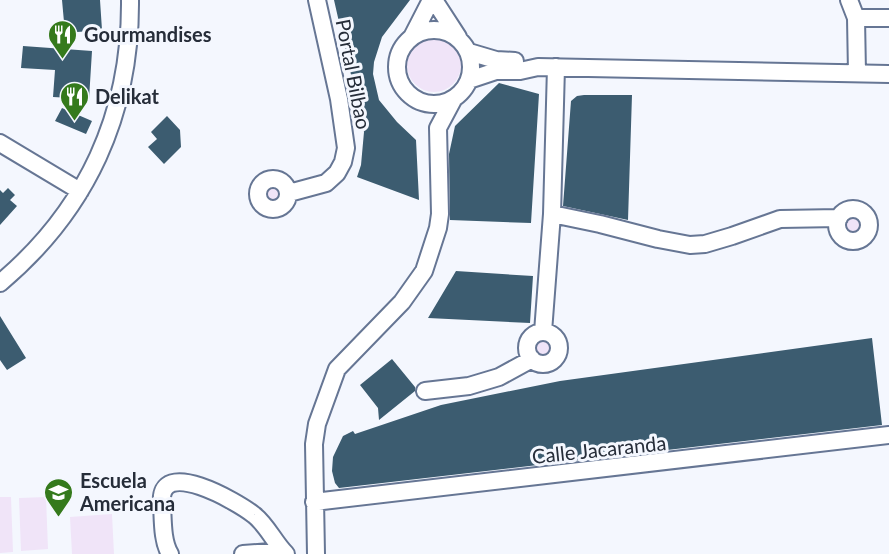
<svg xmlns="http://www.w3.org/2000/svg" width="889" height="554" font-family="Lato,sans-serif">
<style>
.green{fill:#f0e4f8}
.building{fill:#3c5c70}
.lines{fill:none;stroke-linecap:round;stroke-linejoin:round}
.minor-casing{stroke:#667694;stroke-width:20}
.minor{stroke:#fff;stroke-width:16}
.labels{text-anchor:middle;dominant-baseline:central;stroke-width:6;stroke-linejoin:round;paint-order:stroke}
.poi-label{font-size:20px;font-weight:bold;fill:#262d39;stroke:#f4f7fe;text-anchor:start}
.street-label{font-size:20px;fill:#262d39;stroke:#f4f7fe}
</style>
<rect width="100%" height="100%" fill="#f4f7fe"/>
<path class="green" d="M407 65a27 27 0 1 1 54 0a27 27 0 1 1-54 0Z
M263 195a10 10 0 1 1 20 0a10 10 0 1 1-20 0Z
M844 225a9 9 0 1 1 18 0a9 9 0 1 1-18 0Z
M535 349a9 9 0 1 1 18 0a9 9 0 1 1-18 0Z
M0 497H11L13 552 0 553Z
M46 497 48 549 21 551 19 498Z
M112 514 114 554H72L70 517Z"/>
<path class="building" d="M62 0H100L102 30 65 33Z
M334 0H410L382 37 374 62 373 74 379 100 397 122 416 140 419 200 357 177 361 165 364 132Z
M23 46 92 51 89 99 53 97 55 70 21 68Z
M499 83 539 94 531 223 450 220 449 154 455 126Z
M584 95H632L628 220 563 206 571 101 577 96Z
M62 108 92 121 86 134 55 121Z
M167 116 180 130 181 147 164 164 148 147 157 139 151 132Z
M8 188 15 195 10 200 17 206 0 225V190L3 193Z
M456 271 533 276 530 323 428 318Z
M0 316 26 358 7 370 0 360Z
M872 338 882 425 339 488 335 483 332 471 333 457 343 436 353 431 355 434 441 405 560 381Z
M392 359 415 387V391L379 420 378 408 360 385Z"/>
<g class="lines">
<defs>
<path id="minor" d="M434 0 458 37
M849 0 856 18 857 73
M856 18H889
M397 67a37 37 0 1 1 74 0a37 37 0 1 1-74 0Z
M412 37 431 0
M469 52 496 60 515 61
M469 80 496 71H520L538 67 889 74
M0 143 80 191
M258 194a15 15 0 1 1 30 0a15 15 0 1 1-30 0Z
M289 193 326 183 337 173 343 162 346 148 339 99 317 0
M837 225a16 16 0 1 1 32 0a16 16 0 1 1-32 0Z
M552 214 600 224 658 239 690 245 705 244 732 236 780 219 839 218
M0 283C87 210 131 114 130 0
M543 332 552 214 556 67
M527 348a16 16 0 1 1 32 0a16 16 0 1 1-32 0Z
M425 391 469 386 499 377 532 359
M314 502 889 435
M170 554C162 541 163 520 162 504 157 455 238 502 254 515 267 525 274 542 286 554
M243 554 283 551
M316 554 314 444 317 424 337 369 402 302 424 271 438 228 440 214 438 128 454 98"/>
</defs>
<use href="#minor" class="minor-casing"/>
<use href="#minor" class="minor"/>
</g>
<defs>
<symbol id="restaurant-pin" viewBox="-11 -11 22 30"><path d="M0 17L-7.5 6A9.5 9.5 0 1 1 7.5 6Z" fill="#357a1c" stroke="#f4f7fe"/><path d="M-5-6h1v4h1v-4h1v4h1v-4h1v5L-1.5 .5V6h-2V.5L-5-1ZM5-6V6H3V1.5H1.5Q1.5-4 5-6Z" fill="#fff"/></symbol>
<symbol id="school-pin" viewBox="-11 -11 22 30"><path d="M0 17L-7.5 6A9.5 9.5 0 1 1 7.5 6Z" fill="#357a1c" stroke="#f4f7fe"/><path d="M0-5L7-2L0 1L-7-2ZM-4 1L0 2.5L4 1V4Q0 6-4 4Z" fill="#fff"/></symbol>
</defs>
<g fill-rule="evenodd">
<use href="#restaurant-pin" x="46" y="18" width="33" height="45"/>
<use href="#restaurant-pin" x="58" y="80" width="33" height="45"/>
<use href="#school-pin" x="42" y="476" width="33" height="45"/>
</g>
<g class="labels">
<g class="poi-label">
<text x="84" y="34">Gourmandises</text>
<text x="95" y="96">Delikat</text>
<text x="80" y="480">Escuela<tspan x="80" dy="23">Americana</tspan></text>
</g>
<g class="street-label">
<text transform="translate(354 74) rotate(79)">Portal Bilbao</text>
<text transform="translate(599 449) rotate(-6)">Calle Jacaranda</text>
</g>
</g>
</svg>
